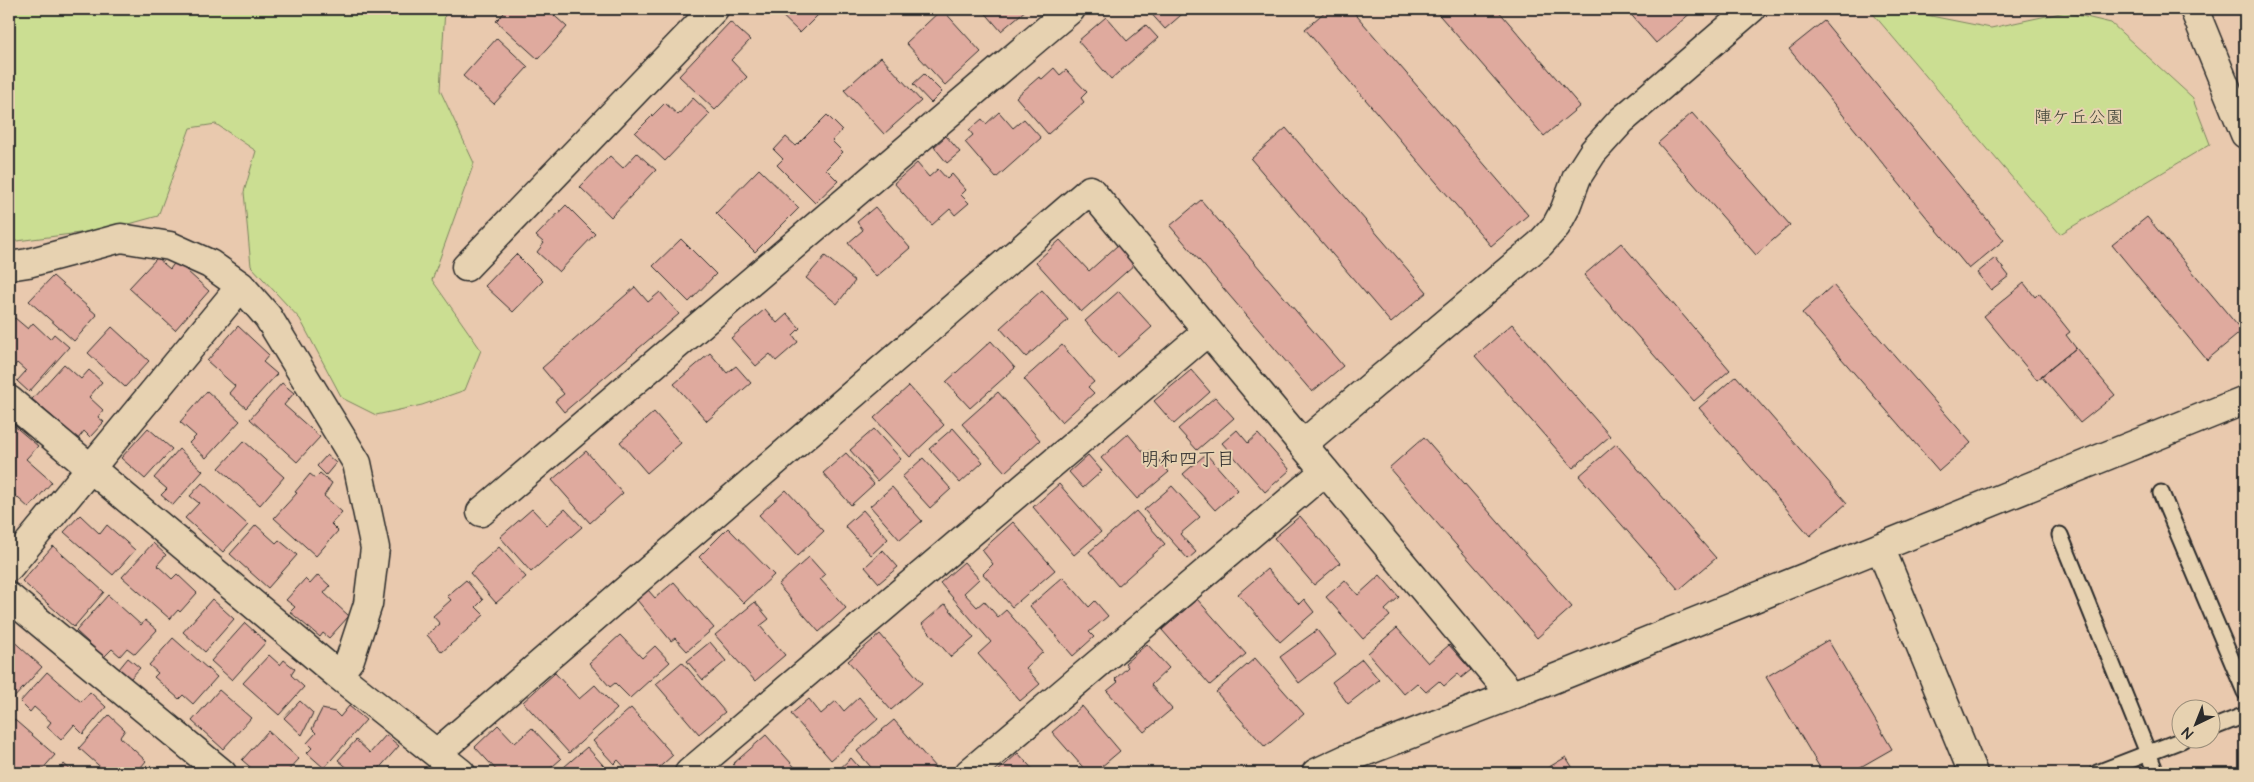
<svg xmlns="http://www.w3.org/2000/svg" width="2254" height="782" font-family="'Architects Daughter','Klee One',sans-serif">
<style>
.green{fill:#cbde92;stroke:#7b845e}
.building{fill:#dfaa9e;stroke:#2b2b2b}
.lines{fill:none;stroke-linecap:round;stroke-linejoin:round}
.lane-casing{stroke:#2b2b2b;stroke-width:19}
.street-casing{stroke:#2b2b2b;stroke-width:31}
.secondary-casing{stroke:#2b2b2b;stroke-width:31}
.lane{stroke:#e7d2b1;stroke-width:15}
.street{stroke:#e7d2b1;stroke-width:28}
.secondary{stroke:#e7d2b1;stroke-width:28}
.labels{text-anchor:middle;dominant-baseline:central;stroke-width:4;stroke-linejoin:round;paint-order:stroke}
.park-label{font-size:18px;fill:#43463a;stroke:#e7d2b1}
.neighbourhood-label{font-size:19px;fill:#2b2b2b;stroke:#e7d2b1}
</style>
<rect width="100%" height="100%" fill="#e9c9ae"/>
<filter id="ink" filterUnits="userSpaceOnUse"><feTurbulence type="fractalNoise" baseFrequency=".02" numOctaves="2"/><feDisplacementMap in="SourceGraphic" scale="10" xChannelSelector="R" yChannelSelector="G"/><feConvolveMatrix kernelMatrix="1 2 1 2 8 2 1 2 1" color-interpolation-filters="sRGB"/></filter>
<g filter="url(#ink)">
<path class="green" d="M9 9H445L440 90 474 163 432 280 481 350 465 390 422 405 376 415 342 398 300 319 251 266 244 192 256 151 216 124 190 128 158 216 111 229 9 242Z
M1869 9H1896L1991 28 2065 12 2111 23 2192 97 2210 144 2060 234Z"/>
<path class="building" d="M508 9H547L567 27 538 59 496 21Z
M775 9H824L800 33Z
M942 9 981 52 945 85 906 43Z
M982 9H1027L1001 31Z
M1147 9H1188L1165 29Z
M1328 9H1351L1528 215 1491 246 1305 29Z
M1434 9H1497L1580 106 1544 136Z
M1626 9H1691L1693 11 1656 43Z
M2239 9H2245V25Z
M1106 17 1127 41 1146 25 1158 38 1111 79 1078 41Z
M1824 21 2004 240 1969 269 1789 49Z
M730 22 750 40 731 60 747 77 715 110 679 76Z
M497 38 528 67 494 104 463 76Z
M881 57 921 101 884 134 844 90Z
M1054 68 1060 75 1066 70 1087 92 1081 98 1084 102 1048 134 1016 97 1039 77 1042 79Z
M924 74 942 92 931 103 913 84Z
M693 98 710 114 665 161 635 133 665 103 678 115Z
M999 112 1013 128 1024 119 1041 138 996 178 965 142 973 135 969 130 982 119 986 124Z
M1692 113 1790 225 1756 255 1658 143Z
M827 115 842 130 832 141 843 152 826 169 838 181 815 203 777 165 783 159 774 150 786 137 796 146Z
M1286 128 1427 292 1391 323 1251 159Z
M946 136 960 152 947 163 934 147Z
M637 153 656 170 611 217 580 187 610 156 623 168Z
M917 163 929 177 938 169 947 179 952 174 966 190 961 195 969 203 955 215 950 209 932 225 894 183Z
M759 169 799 208 755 252 716 213Z
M1201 200 1343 366 1312 392 1170 226Z
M566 205 595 234 559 272 537 252 544 243 536 236Z
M875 207 910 248 876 277 848 243 863 230 857 222Z
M2147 217 2242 331 2207 360 2112 245Z
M681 239 716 274 689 302 653 266Z
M1060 240 1089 271 1118 245 1135 264 1081 312 1036 262Z
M1621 243 1730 370 1694 401 1584 275Z
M516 254 543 281 513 312 485 286Z
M825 256 855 281 837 304 806 278Z
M157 258 170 269 176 261 209 291 175 330 129 288Z
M1995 258 2009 276 1991 290 1977 273Z
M53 276 97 315 74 341 29 301Z
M2024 283 2035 297 2039 293 2070 332 2066 335 2076 348 2037 380 1984 316Z
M1833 285 1971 443 1939 471 1802 313Z
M635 287 648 302 660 292 679 314 564 412 555 401 564 394 542 368Z
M1042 290 1068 320 1026 357 1000 328Z
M1119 291 1152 327 1118 357 1085 321Z
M765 309 777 323 787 314 800 328 793 335 798 342 776 361 770 354 756 366 731 338Z
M15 318 28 329 33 323 50 339 54 334 69 347 29 392 17 381 26 371 17 363 9 372V325Z
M1512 324 1610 436 1573 468 1475 356Z
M238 326 269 355 263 362 277 374 246 408 229 393 235 386 207 361Z
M112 327 149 361 125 387 88 353Z
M991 341 1015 368 970 408 946 382Z
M1062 345 1094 382 1088 387 1094 393 1062 422 1024 379Z
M2076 348 2115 395 2080 423 2041 376Z
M710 353 727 373 736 366 751 383 707 421 674 384Z
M64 364 81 379 89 370 102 382 89 397 103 410 98 417 104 422 90 437 84 431 78 439 32 399Z
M1191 370 1210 392 1174 424 1154 401Z
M1736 376 1847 503 1810 536 1699 408Z
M282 383 294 393 284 405 320 437 297 462 250 419Z
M909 386 944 425 910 457 874 418Z
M207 391 240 421 206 458 189 443 196 436 180 422Z
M998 392 1040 440 1005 472 962 424Z
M1215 397 1234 418 1197 450 1178 429Z
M654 412 681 443 647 473 620 442Z
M12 424 38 446 26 459 52 482 29 508 9 490V429Z
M148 428 172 449 145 479 121 458Z
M953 428 983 462 960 483 929 449Z
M874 429 901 459 877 481 850 450Z
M1237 430 1248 443 1258 434 1290 470 1265 492 1222 443Z
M1128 434 1145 454 1150 450 1169 472 1137 499 1101 458Z
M1424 437 1572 607 1537 638 1389 468Z
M244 441 284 477 260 505 219 468Z
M1616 444 1716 558 1679 590 1579 476Z
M179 449 203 471 173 505 161 495 167 489 154 478Z
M586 451 623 493 590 523 552 480Z
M846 453 874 484 851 505 823 473Z
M1206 454 1238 490 1215 510 1183 474Z
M327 455 336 463 326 475 317 466Z
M1088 455 1102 471 1083 488 1069 472Z
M923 458 951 489 930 508 902 477Z
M320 473 332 483 324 496 342 512 331 524 338 531 316 556 274 518 297 493 295 492 310 474 315 478Z
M202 483 248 525 223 552 185 518 199 503 190 496Z
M1059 484 1101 532 1074 555 1033 507Z
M1172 486 1200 517 1180 534 1196 552 1188 559 1144 510Z
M892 487 922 521 900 540 870 506Z
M786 490 824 531 797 556 759 515Z
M532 509 547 525 565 509 582 527 531 572 500 537Z
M863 510 888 539 871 555 845 526Z
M1136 511 1165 544 1118 586 1089 552Z
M80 515 100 534 107 525 135 550 113 575 64 532Z
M1300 516 1340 563 1314 585 1274 538Z
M1013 522 1055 570 1012 607 983 574 993 564 982 550Z
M256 525 276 543 279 540 297 555 268 588 230 554Z
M728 528 774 575 744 603 699 557Z
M153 543 166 555 157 565 172 579 177 574 197 593 180 612 178 610 170 619 122 577Z
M53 546 104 592 74 627 22 581Z
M499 547 526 577 496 603 470 573Z
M883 550 898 567 879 583 865 567Z
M809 557 825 575 820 579 846 608 819 632 778 585Z
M964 562 979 579 964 593 977 607 984 601 998 617 1006 610 1043 652 1026 668 1040 684 1020 701 978 654 991 642 940 583Z
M1267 569 1299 604 1304 599 1314 612 1280 642 1238 594Z
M318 575 330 586 324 593 349 616 329 638 323 633 320 637 290 612 295 607 286 600 305 579 310 584Z
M1380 575 1399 597 1385 610 1390 616 1363 639 1326 597 1345 580 1358 595Z
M1063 577 1089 607 1095 601 1108 616 1089 632 1094 637 1073 656 1030 606Z
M466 580 483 600 476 607 484 615 442 652 427 635 440 624 433 616 451 600 447 596Z
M674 582 714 628 687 651 675 638 671 641 637 600 648 590 655 598Z
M108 595 141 625 145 620 157 630 135 654 127 648 120 656 112 649 104 657 76 631Z
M212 599 234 619 205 652 183 632Z
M1197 599 1246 654 1210 685 1162 630Z
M755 602 769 619 760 626 785 655 755 681 715 635Z
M945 604 974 638 951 657 922 624Z
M245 623 266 642 232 680 211 661Z
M1397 628 1428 663 1449 645 1471 670 1461 678 1458 674 1444 686 1439 681 1426 692 1417 683 1404 694 1368 653Z
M1317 630 1336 655 1299 683 1280 657Z
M880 634 922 683 891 710 848 661Z
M620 635 642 658 655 646 670 662 630 698 615 683 610 687 589 663Z
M9 637 42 667 13 699 9 694Z
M173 638 217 677 193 704 183 695 179 699 154 677 158 673 149 665Z
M1828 640 1892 749 1850 773H1823L1766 677Z
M710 642 726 661 703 680 687 661Z
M1147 644 1169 668 1151 685 1172 709 1144 732 1107 691 1118 682 1115 679 1128 667 1125 663Z
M269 655 280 665 284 660 295 669 291 675 304 687 279 715 243 683Z
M128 658 140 668 130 679 119 669Z
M1255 658 1304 714 1265 747 1216 692Z
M1362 659 1379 680 1348 704 1332 682Z
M682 662 725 712 699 734 656 684Z
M47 672 81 702 90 692 106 707 83 734 74 725 61 740 47 727 51 722 34 707 30 712 20 702Z
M555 673 579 699 595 685 617 709 569 753 523 702Z
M219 690 251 718 223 749 192 721Z
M859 697 878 719 831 760 791 714 809 699 821 714 836 701 844 711Z
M300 701 313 713 302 735 284 718Z
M349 706 366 720 324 768 307 753 312 748 307 743 316 733 312 729 322 709 335 712 340 717Z
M1082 706 1120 751 1094 773H1088L1052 732Z
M631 708 673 755 653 773H630L618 760 614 764 593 741Z
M9 715 55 755 39 773H9Z
M109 715 125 730 120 737 146 761 136 773H107L79 748Z
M894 720 935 767 927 773H876L857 751Z
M498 725 515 743 532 728 561 759 545 773H499L475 747Z
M268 731 299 759 286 773H257L242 760Z
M386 735 399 746 375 773H347L350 770 338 760 356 740 370 753Z
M766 735 800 773H741L733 764Z
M587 747 610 773H569L564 767Z
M1018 753 1036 773H996Z
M1566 757 1576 773H1539Z
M851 758 864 773H835Z
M64 764 74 773H56Z
M1126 766 1134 773H1118Z
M161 767 168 773H155Z
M390 767 397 773H384Z"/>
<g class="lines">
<defs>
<path id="lane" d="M2161 493 2245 692
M2060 535 2156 773
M2212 728 2245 715
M2097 773 2182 740"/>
<path id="street" d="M9 266 28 263 121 238 170 246 210 264 241 286 268 317 357 463 375 548 368 604 350 659 338 675
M466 267 714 9
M9 400 338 675 461 773
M1303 444 1540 244 1556 226 1565 209 1577 177 1593 152 1621 121 1751 9
M481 512 1071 9
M9 567 241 286
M9 597 222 773
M437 753 1090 190 1512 695
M689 773 1208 331
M969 773 1325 471"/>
<path id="secondary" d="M2194 9 2245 134
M1880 547 1973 773
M1316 773 1346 759 1541 684 2245 400"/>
</defs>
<use href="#lane" class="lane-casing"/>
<use href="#street" class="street-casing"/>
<use href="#secondary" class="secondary-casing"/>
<use href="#lane" class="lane"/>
<use href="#street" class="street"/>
<use href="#secondary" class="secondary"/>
</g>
</g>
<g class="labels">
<g class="park-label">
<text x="2079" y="117">陣ケ丘公園</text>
</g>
<g class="neighbourhood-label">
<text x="1188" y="459">明和四丁目</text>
</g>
</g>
<rect width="2254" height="782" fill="none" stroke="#e7d2b1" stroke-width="30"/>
<rect x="15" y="15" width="2224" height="752" fill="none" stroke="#2b2b2b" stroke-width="2" filter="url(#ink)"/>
<g transform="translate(2196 724) rotate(223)"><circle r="24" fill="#e7d2b1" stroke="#9c8f7b"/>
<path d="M0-4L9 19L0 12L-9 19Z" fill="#2b2b2b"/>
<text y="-8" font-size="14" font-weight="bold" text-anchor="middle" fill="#2b2b2b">N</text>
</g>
</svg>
